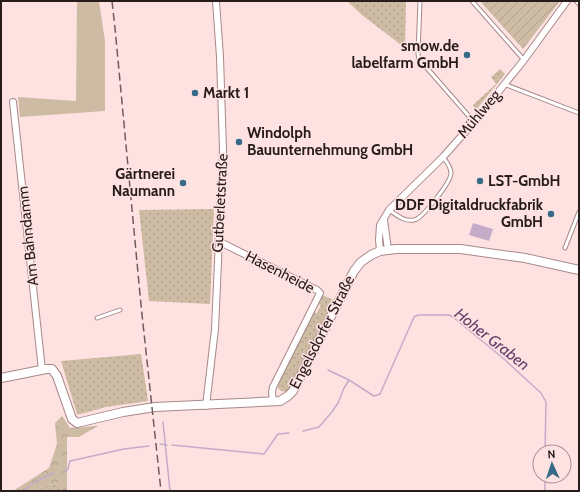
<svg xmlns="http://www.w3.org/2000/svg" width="580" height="492" font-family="Cabin,sans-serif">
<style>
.grass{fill:url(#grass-dots)}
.forest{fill:url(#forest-crowns)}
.park{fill:#cebba4}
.garden{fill:url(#garden-furrows)}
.water{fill:#c4acc9}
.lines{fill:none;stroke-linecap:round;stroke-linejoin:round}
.stream{stroke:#c4acc9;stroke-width:1.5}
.service-casing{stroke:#a88889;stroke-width:5}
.minor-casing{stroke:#a88889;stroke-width:8}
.secondary-casing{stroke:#a88889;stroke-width:10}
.service{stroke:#fff;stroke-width:3}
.minor{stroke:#fff;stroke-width:6}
.secondary{stroke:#fff;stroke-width:8}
.rail{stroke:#6f5d5d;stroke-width:1.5;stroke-dasharray:8 4;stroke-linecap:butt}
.poi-dot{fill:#366a87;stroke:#fee2e2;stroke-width:1.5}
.labels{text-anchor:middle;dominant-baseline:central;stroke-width:3;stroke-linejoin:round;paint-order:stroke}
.poi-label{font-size:15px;font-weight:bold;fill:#271b1b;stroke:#fee2e2;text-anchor:end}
.street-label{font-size:15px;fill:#271b1b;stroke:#fee2e2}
.water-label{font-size:16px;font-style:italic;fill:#63426b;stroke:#fee2e2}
</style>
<defs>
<pattern id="grass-dots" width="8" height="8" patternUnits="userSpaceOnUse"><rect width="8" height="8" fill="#cebba4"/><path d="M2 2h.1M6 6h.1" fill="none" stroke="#b1a08d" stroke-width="1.8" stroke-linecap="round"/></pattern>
<pattern id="forest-crowns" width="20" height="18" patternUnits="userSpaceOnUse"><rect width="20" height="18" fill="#cebba4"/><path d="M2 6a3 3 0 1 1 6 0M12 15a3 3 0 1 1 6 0" fill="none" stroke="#b1a08d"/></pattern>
<pattern id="garden-furrows" width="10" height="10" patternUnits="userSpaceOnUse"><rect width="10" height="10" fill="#cebba4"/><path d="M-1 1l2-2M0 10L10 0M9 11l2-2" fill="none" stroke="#b1a08d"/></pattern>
</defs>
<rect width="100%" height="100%" fill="#fee2e2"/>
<path class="grass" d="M347 1H406L405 48 362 15Z
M500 69 505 74 476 110 473 105 496 84 491 77Z
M214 209 210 304 149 301 139 210Z
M322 295 334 300 290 389 287 392 281 391 278 388V384L313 312 317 313 321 305 318 304Z
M141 354 148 401 106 407 81 414H77L61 361Z
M61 483V491H33L46 485Z"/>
<path class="forest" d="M62 416 70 428 98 426 79 437H67V491H61V483L46 485 33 491H13L49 468 57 444 55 423Z"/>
<path class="park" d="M77 1H99L105 41V111L20 117 18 97 76 101Z"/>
<path class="garden" d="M480 1H560L523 49Z"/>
<path class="water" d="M473 223 493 229 489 241 469 235Z"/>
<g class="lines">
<path class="stream" d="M328 370 349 380
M163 422 170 491
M303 431 319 427 331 413 338 403 344 388 349 380 374 396 380 394 414 317 418 315H449L453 317 504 359 541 393 546 402 545 452
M160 444 167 445
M172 445 264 454 278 434 289 433
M65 472 68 469 70 461 124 449 149 446
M23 491 35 482 53 473
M545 491V476"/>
<defs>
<path id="service" d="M420 1 418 54 419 59 474 122
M472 1 524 60
M576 1 579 4
M504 84 579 113
M389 210C397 215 404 222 414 220 422 219 451 182 451 173 451 167 446 161 443 157
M565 248 579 212
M97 318 120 310"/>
<path id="minor" d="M13 102 42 370
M384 220 388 250
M218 241 317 290 320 293 273 387 272 392 273 401
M380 251 379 240 380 225 389 210 443 157 474 122 524 60 567 1
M206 406 215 329 223 150 220 57 216 1"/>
<path id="secondary" d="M1 378 46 369H52L57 376 72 419 77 423 123 412 155 407 280 401 288 396 293 391 354 271 361 262 371 255 380 251 396 249H460L525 258 579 270"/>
</defs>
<use href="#service" class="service-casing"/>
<use href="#minor" class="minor-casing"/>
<use href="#secondary" class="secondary-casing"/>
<use href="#service" class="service"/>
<use href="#minor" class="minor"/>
<use href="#secondary" class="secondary"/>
<path class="rail" d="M112 1 115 28 141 305 161 491"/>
</g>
<g class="poi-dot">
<circle cx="467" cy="55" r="4"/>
<circle cx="195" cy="93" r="4"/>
<circle cx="239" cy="142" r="4"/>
<circle cx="480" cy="181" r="4"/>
<circle cx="183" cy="183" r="4"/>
<circle cx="551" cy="214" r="4"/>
</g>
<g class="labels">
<g class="poi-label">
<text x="459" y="46">smow.de<tspan x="459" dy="17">labelfarm GmbH</tspan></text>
<text x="203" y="93" text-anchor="start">Markt 1</text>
<text x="247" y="133" text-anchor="start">Windolph<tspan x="247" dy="17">Bauunternehmung GmbH</tspan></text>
<text x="175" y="174">Gärtnerei<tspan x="175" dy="17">Naumann</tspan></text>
<text x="488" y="181" text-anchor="start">LST-GmbH</text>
<text x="543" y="205">DDF Digitaldruckfabrik<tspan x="543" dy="17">GmbH</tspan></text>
</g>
<g class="street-label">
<text transform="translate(479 114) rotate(-50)">Mühlweg</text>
<text transform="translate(220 203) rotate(-87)">Gutberletstraße</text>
<text transform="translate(28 236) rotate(-96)">Am Bahndamm</text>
<text transform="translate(280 272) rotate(27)">Hasenheide</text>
<text transform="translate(322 332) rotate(-63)">Engelsdorfer Straße</text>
</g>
<g class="water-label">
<text transform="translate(492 339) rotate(38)">Hoher Graben</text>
</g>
</g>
<rect width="580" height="492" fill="none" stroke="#271b1b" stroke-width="4"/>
<g transform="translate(552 464) rotate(357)"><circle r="19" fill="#fee2e2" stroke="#a89292"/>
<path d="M0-3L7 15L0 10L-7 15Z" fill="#366a87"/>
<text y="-6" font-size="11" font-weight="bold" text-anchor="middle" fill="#271b1b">N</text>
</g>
</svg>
